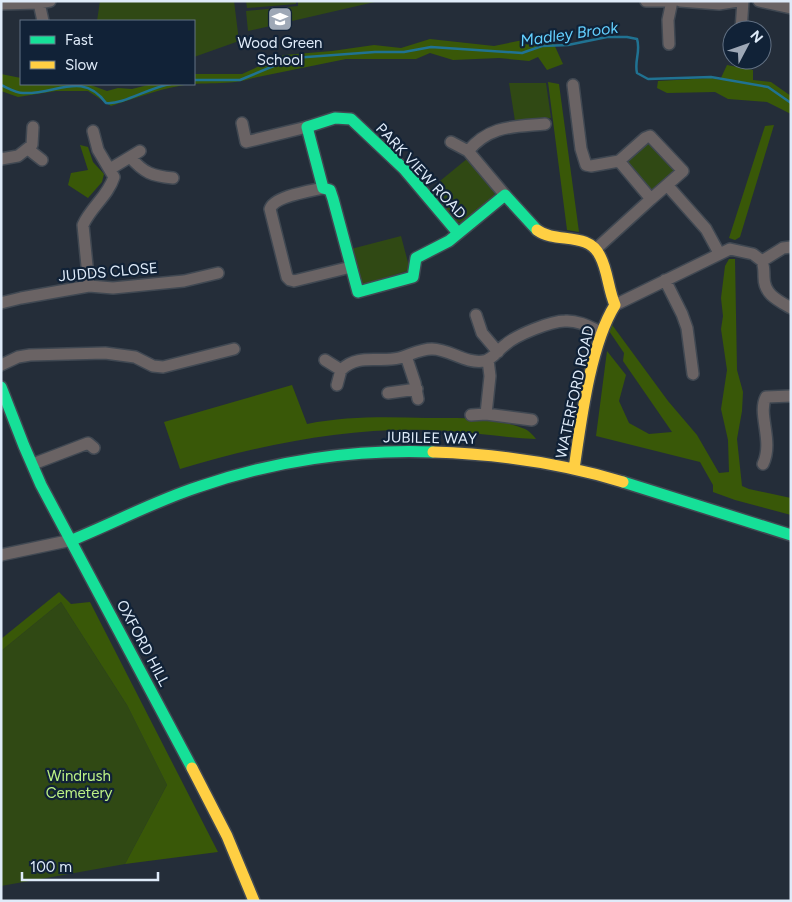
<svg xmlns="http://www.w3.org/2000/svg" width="792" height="902" font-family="Figtree,sans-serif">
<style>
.green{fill:#304914}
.forest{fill:#395808}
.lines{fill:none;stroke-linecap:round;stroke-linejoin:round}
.stream{stroke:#207292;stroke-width:2.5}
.street-casing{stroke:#404852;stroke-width:14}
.fast-casing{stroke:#404852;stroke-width:14}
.slow-casing{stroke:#404852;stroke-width:14}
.street{stroke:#6a6364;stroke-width:11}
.fast{stroke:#16e098;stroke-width:11}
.slow{stroke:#ffcf43;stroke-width:11}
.labels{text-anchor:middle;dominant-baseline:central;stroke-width:4.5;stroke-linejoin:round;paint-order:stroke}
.poi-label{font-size:15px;fill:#dfebf9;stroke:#112237}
.street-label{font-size:15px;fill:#dfebf9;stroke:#112237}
.park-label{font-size:15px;fill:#bdf285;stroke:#112237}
.water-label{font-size:16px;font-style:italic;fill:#63d0ff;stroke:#112237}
</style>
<rect width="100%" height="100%" fill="#242d39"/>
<path class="green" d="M100 1H234L239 41 194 57V21H97Z
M246 1H296V4L247 8Z
M298 1H379L248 31 246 11 298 6Z
M509 83H546L551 118 515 121Z
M650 141 673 168 674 174 652 194 625 162Z
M468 158 495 191 494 197 461 223 457 222 429 190Z
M401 236 410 270 363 285 351 249Z
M61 602 127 705 167 785 125 864 1 886V651Z"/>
<path class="forest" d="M430 39 494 46 523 40 553 42 563 64 547 70 538 57 529 61 499 58 453 60 430 53 416 59H346L253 78C230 86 202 81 179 86 156 90 133 99 111 106L88 91H56L18 97 1 91V74L21 78V84H88L107 91 118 88 132 89 152 84H194V74H242L284 55 332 51 374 45 401 48Z
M727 65 753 70V80L771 82 791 96V114L767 102 728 99 715 92 667 93 657 88 658 81 711 78 720 80Z
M548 82 559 84 579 232 567 230Z
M774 125 740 237 735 240 729 238 765 126Z
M80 145 88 147 93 162 104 174 102 182 88 198 68 185 71 173 88 170Z
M729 259H735L737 370 743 392 742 411 737 439 742 486 749 489 791 498V515L735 500 713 492V485L700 462 596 436 607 351 626 375 619 401 629 423 649 434 672 432 623 361 624 353 607 328 610 322 668 401 697 435 719 473 729 472 728 440 721 409 727 370 721 329 723 316 721 298 725 266Z
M292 385 307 424C347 416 386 417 426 418 458 418 494 416 525 429 529 431 533 435 536 439 507 438 479 433 449 431 359 425 266 443 180 469L164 422Z
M59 592 71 604 90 602 218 852 125 864 167 785 127 705 61 602 1 651V639Z"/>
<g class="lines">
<path class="stream" d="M194 80H240L293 58 375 52H404L431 47 522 53 542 46 568 45 607 37H627L637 39C641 51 634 61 637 73L648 79 711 77 768 87 791 103
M1 85C8 88 16 93 23 93 56 95 82 70 106 103 123 105 150 87 171 84"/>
<defs>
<path id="street" d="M646 1H668
M680 1 719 4 738 1
M759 1 791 8
M39 3 43 21
M1 4 39 3 50 1
M741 30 743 1
M669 44 668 20 672 1
M573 85 581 149 586 165 591 166 619 161 651 199 597 248
M242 123 246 142 307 127
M451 142 468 151 505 195
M28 149 42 160
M468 151C490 125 513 127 545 124
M130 157C144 173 152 176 173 178
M1 159 18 156 32 145 33 127
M619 161 645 138 650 136 683 171 651 199
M110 169 140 151
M667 185 706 229 719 253
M323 188C310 191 274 196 270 209L287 277 290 280 294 281 351 267
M762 261 783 248 791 247
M665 280 682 314 687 328 693 374
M89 286 83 225C91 207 108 196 114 177L98 150 93 131
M1 303 21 298 89 286 113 288 184 281 218 273
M615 305 730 249 753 254 762 261C764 266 764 271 764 277 764 294 777 300 791 308
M476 315 482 333 498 352
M406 356 415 383 418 399
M325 360 341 370C358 353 379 363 399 358 410 355 420 349 432 349 450 349 465 364 484 361 493 359 498 350 505 345 516 335 551 321 565 321 578 320 590 327 601 332
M1 365 18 357 30 355 105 353 135 357 153 366 163 367 234 349
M337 385 341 370
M388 393 417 389
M486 414 490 376 488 360
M471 415 486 414 532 420
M33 464 88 443 94 448
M763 464C774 441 757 414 766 397L791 396
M1 555 72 540"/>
<path id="fast" d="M458 233 404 169 351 119 335 118 307 127 323 188 330 190 333 199 358 292 413 277 416 258 449 241 505 195 537 230
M1 387 24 446 41 485 192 768
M623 482 791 535
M72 540C114 523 155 501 198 487 272 461 354 449 433 452"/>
<path id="slow" d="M537 230C556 244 588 231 600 256 608 271 608 289 615 305 590 345 581 421 574 469
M433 452C497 454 561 463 623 482
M192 768 227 836 254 901"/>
</defs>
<use href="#street" class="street-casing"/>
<use href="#fast" class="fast-casing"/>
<use href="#slow" class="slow-casing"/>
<use href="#street" class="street"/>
<use href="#fast" class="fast"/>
<use href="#slow" class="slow"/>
</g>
<defs>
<symbol id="school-square" viewBox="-11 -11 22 22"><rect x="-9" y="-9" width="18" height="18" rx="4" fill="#9ea8b6" stroke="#112237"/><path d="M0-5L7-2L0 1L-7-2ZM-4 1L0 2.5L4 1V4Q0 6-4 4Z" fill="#fff"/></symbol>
</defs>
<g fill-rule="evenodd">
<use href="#school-square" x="266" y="5" width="28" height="28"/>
</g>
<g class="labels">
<g class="poi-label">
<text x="280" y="43">Wood Green<tspan x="280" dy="17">School</tspan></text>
</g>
<g class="street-label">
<text transform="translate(421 171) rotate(47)">PARK VIEW ROAD</text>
<text transform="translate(108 272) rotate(-5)">JUDDS CLOSE</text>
<text transform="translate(575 392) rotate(-78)">WATERFORD ROAD</text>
<text transform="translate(430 438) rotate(1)">JUBILEE WAY</text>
<text transform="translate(143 643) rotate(62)">OXFORD HILL</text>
</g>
<g class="park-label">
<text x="79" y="776">Windrush<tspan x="79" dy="17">Cemetery</tspan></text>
</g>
<g class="water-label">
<text transform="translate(569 34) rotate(-8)">Madley Brook</text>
</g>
</g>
<rect width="792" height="902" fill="none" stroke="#dfebf9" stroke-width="5"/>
<rect x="20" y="20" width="175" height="65" fill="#112237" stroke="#637285"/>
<rect x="30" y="36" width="25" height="8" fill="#16e098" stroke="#637285"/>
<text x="65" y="45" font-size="15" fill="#dfebf9">Fast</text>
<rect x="30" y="61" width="25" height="8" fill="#ffcf43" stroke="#637285"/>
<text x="65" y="70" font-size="15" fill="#dfebf9">Slow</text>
<g transform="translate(747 45) rotate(49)"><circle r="24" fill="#112237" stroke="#637285"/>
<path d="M0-4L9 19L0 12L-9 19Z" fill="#9ea8b6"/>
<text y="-8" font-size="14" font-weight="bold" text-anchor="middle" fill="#dfebf9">N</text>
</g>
<path d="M22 872v8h136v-8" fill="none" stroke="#dfebf9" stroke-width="2.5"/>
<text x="30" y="872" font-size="15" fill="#dfebf9" stroke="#112237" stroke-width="4" paint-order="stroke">100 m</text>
</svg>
